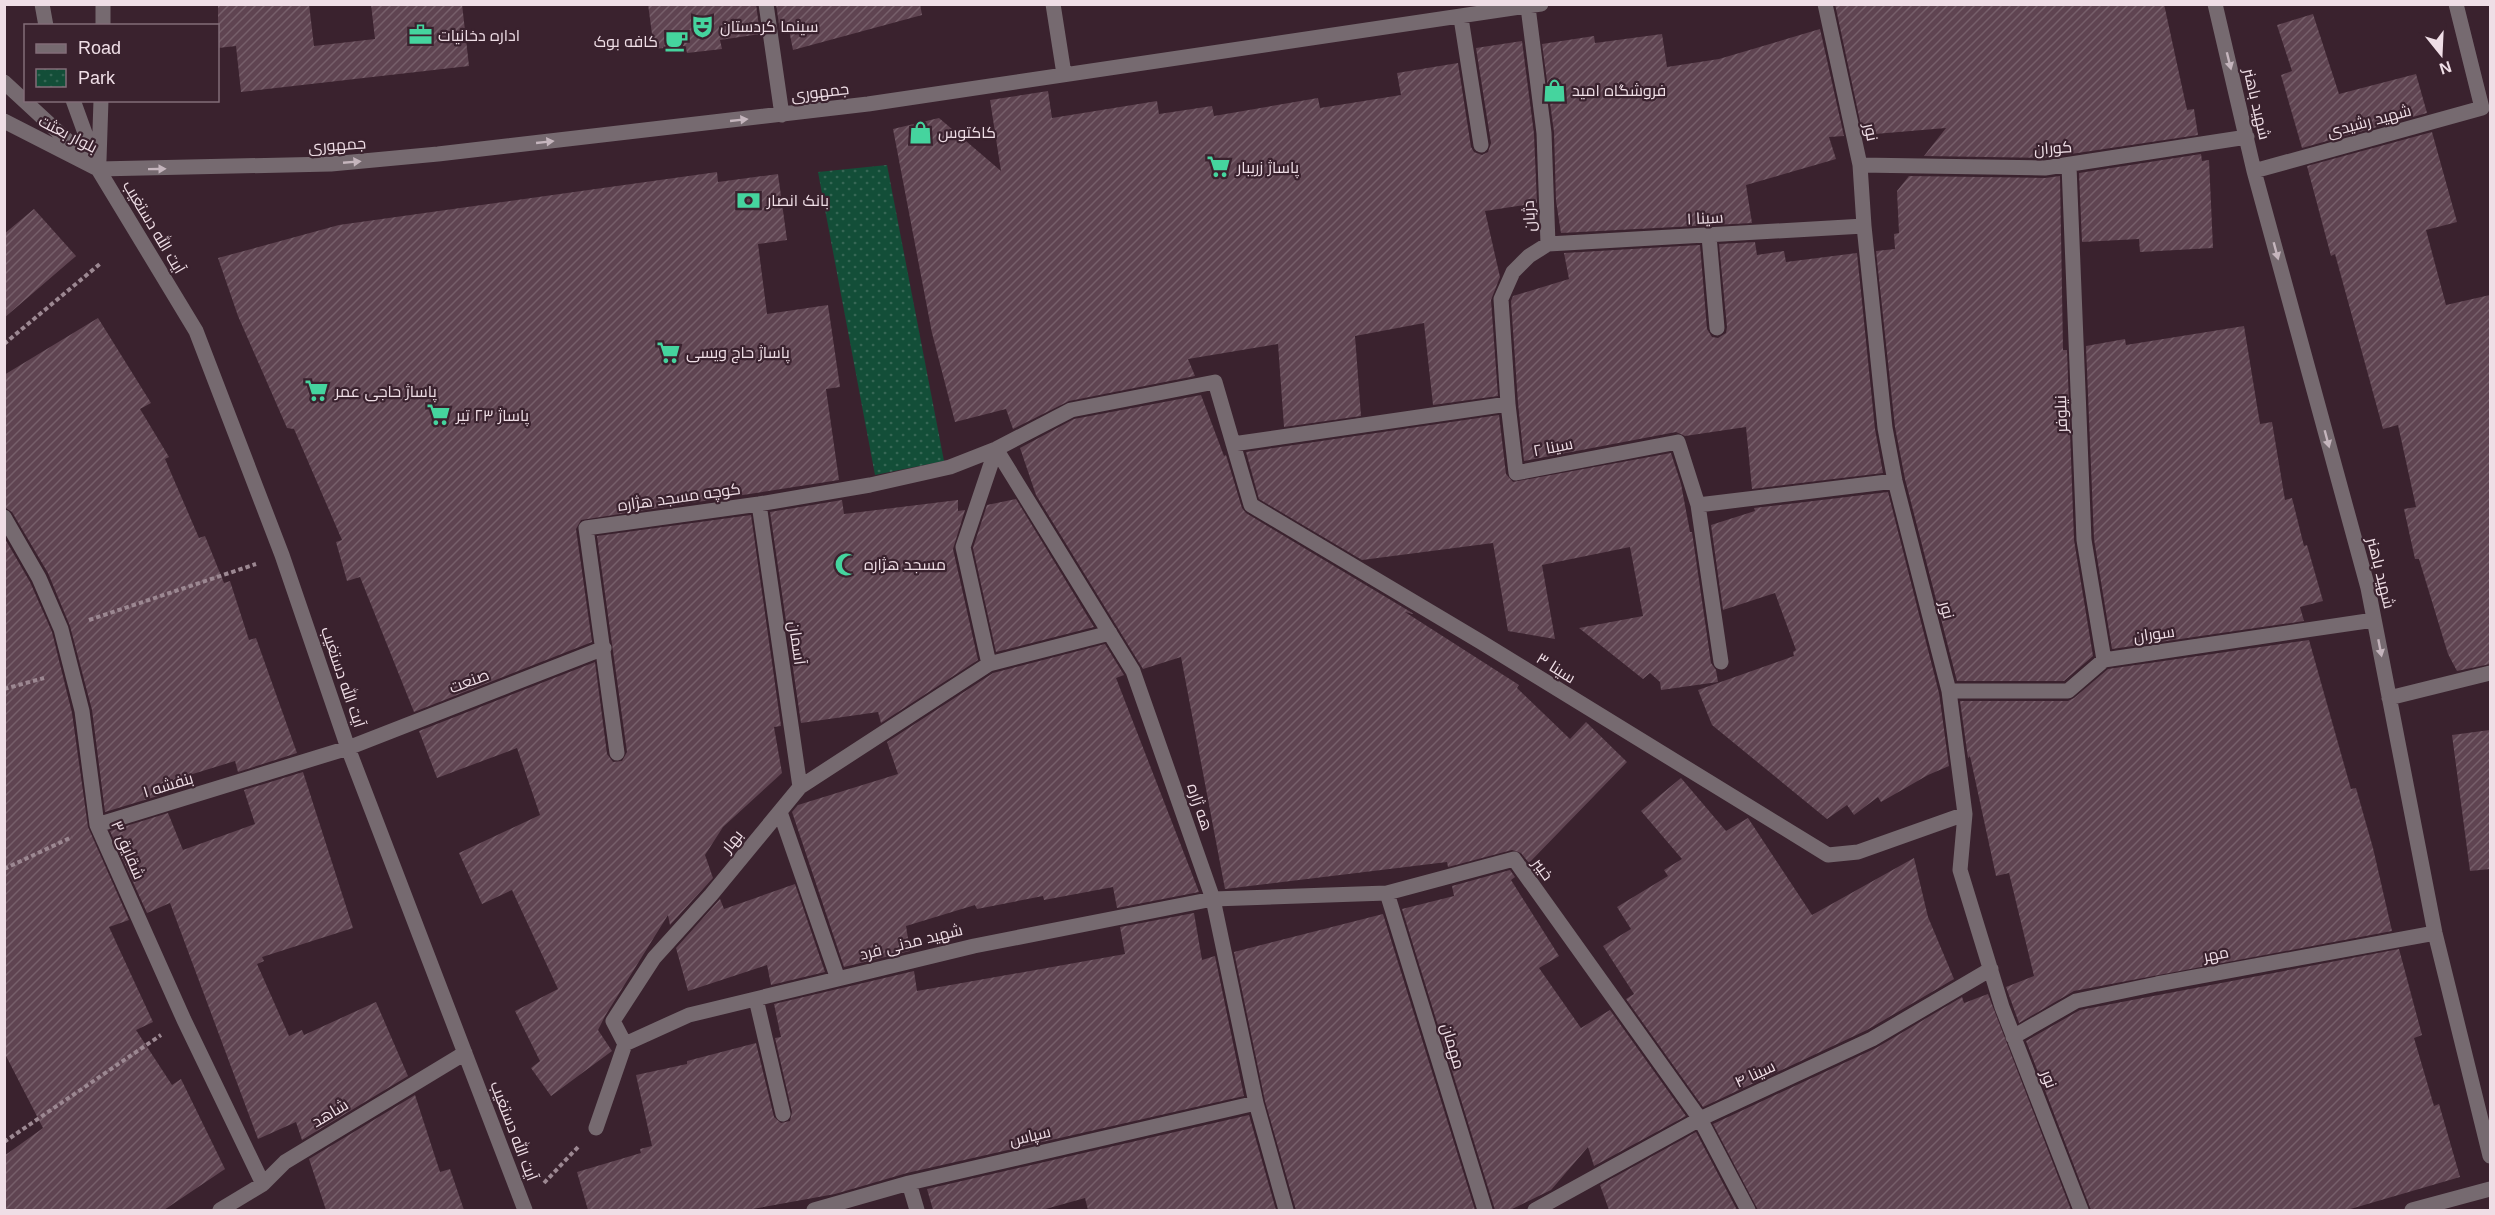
<svg xmlns="http://www.w3.org/2000/svg" width="2495" height="1215" font-family="Arial,Cairo,sans-serif">
<style>
.park{fill:url(#park-dots)}
.building{fill:url(#building-hatch)}
.lines{fill:none;stroke-linecap:round;stroke-linejoin:round}
.path{stroke:#9c8892;stroke-width:4;stroke-dasharray:4.5 3;stroke-linecap:butt}
.minor{stroke:#766a70;stroke-width:15}
.oneway{fill:#c5b5bd}
.labels{text-anchor:middle;dominant-baseline:central;stroke-width:4.5;stroke-linejoin:round;paint-order:stroke}
.poi-label{font-size:16px;fill:#efdee6;stroke:#3a222e;text-anchor:start}
.street-label{font-size:16px;fill:#efdee6;stroke:#3a222e}
</style>
<defs>
<pattern id="park-dots" width="8" height="8" patternUnits="userSpaceOnUse" patternTransform="scale(1.5)"><rect width="8" height="8" fill="#134e38"/><path d="M2 2h.1M6 6h.1" fill="none" stroke="#366755" stroke-width="1.8" stroke-linecap="round"/></pattern>
<pattern id="building-hatch" width="6" height="6" patternUnits="userSpaceOnUse" patternTransform="scale(1.5)"><rect width="6" height="6" fill="#5f4451"/><path d="M-1 1l2-2M0 6l6-6M5 7l2-2" fill="none" stroke="#765f6a"/></pattern>
</defs>
<rect width="100%" height="100%" fill="#3a222e"/>
<path class="park" d="M887 165 944 461 875 475 818 172Z"/>
<path class="building" d="M218 4H309L314 46 375 39 371 4H462L469 66 241 92 236 46 218 48Z
M648 4H756L760 34 720 40 722 49 687 53 685 46 654 49Z
M776 4H920L922 15 793 50 789 30 780 31Z
M1835 4H2164L2187 110 2194 109 2198 135 2044 158 1924 156 1946 128 1863 135Z
M2313 14 2339 94 2416 74 2427 113 2302 148 2281 75 2292 71 2277 25Z
M1820 29 1844 136 1829 137 1836 159 1746 185 1752 223 1561 233 1556 201 1554 132 1542 44 1594 36 1595 43 1662 34 1667 67 1719 59Z
M1522 41 1534 134 1537 203 1485 211 1500 277 1491 300 1498 396 1433 405 1424 323 1355 336 1361 416 1284 427 1278 344 1188 359 1195 376 1069 401 1013 429 1006 409 955 422 932 333 893 129 939 118 1001 171 990 100 1048 91 1052 118 1157 101 1159 114 1212 106 1214 116 1318 98 1320 108 1401 95 1397 73 1458 63 1471 147 1474 152 1482 155 1488 152 1491 143 1476 48Z
M2432 132 2457 222 2426 230 2446 305 2490 295V664L2457 671 2448 654 2419 559H2415L2404 509 2416 507 2398 425 2383 429 2335 254 2331 256 2307 166Z
M2201 154 2202 161 2209 160 2213 248 2140 252 2139 239 2082 242 2079 173Z
M717 172 718 182 778 174 787 240 758 244 767 314 828 305 840 387 826 389 839 480 581 520 576 529 592 642 414 712 360 577 347 581 336 542 342 540 294 429 287 428 238 316 218 258 339 225Z
M1909 176 2045 178 2060 176 2063 350H2067L2074 540 2093 656 2064 681H1957L1905 479 1895 427 1876 251 1895 249 1894 234 1899 233 1897 191Z
M34 209 76 256 4 318V234Z
M1755 242 1757 255 1784 251 1786 262 1857 253 1875 429 1883 473 1752 489 1746 427 1685 436 1676 432 1524 461 1518 403 1511 301 1513 296 1569 279 1564 253 1700 245 1707 329 1712 337 1718 338 1726 333 1727 327 1719 244Z
M98 318 151 403 140 409 169 457 165 459 199 538 205 536 224 583 230 581 249 640 256 638 297 753 238 772 235 761 157 785 161 795 105 812 92 710 70 626 48 573 12 512 4 507V375Z
M2244 326 2260 424 2272 422 2285 500 2292 498 2304 546 2307 545 2323 601 2300 607 2304 621 2112 649 2094 539 2086 346 2125 339 2126 345Z
M1201 395 1224 456 1226 455 1242 508 1246 513 1414 614 1405 612 1519 685 1517 688 1570 739 1586 722 1627 762 1529 863 1521 853 1512 850 1448 867 1447 862 1225 889 1181 657 1143 669 1036 495 1020 448 1074 419Z
M1499 415 1506 474 1513 482 1671 453 1681 484 1690 532H1692L1711 663 1716 670 1718 682 1661 690 1660 682 1650 673 1643 679 1579 628 1643 616 1630 547 1542 565 1555 639 1508 631 1493 543 1362 560 1259 499 1246 452Z
M1888 492 1939 693 1949 766 1928 775 1881 802 1878 797 1854 815 1847 805 1827 819 1712 725 1698 690 1794 656 1793 652 1796 650 1775 593 1723 610 1711 525 1755 511 1754 508Z
M1016 499 1094 627 996 652 973 548 987 505Z
M842 500 844 514 958 500V511L965 510 953 549 978 660 881 723 878 712 801 723 770 512Z
M751 515 781 726 774 727 782 773 723 827 705 855 713 878 670 925 668 915 605 1016 598 1030 612 1051 551 1096 531 1068 540 1061 515 1011 558 989 512 890 482 904 459 853 540 815 517 748 437 778 419 731 595 662 607 754 613 762 622 761 627 752 597 536Z
M4 537 30 582 52 632 72 713 88 827 129 920 109 927 153 1022 136 1030 172 1085 181 1079 225 1169 164 1210H4V1156L43 1128 4 1052Z
M2309 640 2351 789 2356 788 2373 848 2392 931 2074 991 2019 1023 2006 987 2034 976 2009 873 1996 876 1970 756 1968 758 1960 701H2068L2074 698 2108 669Z
M1105 644 1124 675 1116 678 1199 892 1117 908 1113 887 1044 900 1043 896 977 909 975 905 906 926 910 951 844 967 792 812 798 805 898 774 887 742 993 673Z
M2490 730V869L2470 871 2452 735Z
M303 772 353 928 262 957 264 961 257 964 289 1036 302 1030 304 1035 376 1002 408 1076 302 1140 296 1122 258 1139 170 903 147 913 110 831 168 813 183 850 255 824 244 790Z
M1681 778 1726 831 1748 818 1812 915 1914 858 1928 917 1954 979 1867 1030 1703 1107 1626 999 1634 994 1603 946 1631 929 1617 907 1668 876 1664 870 1682 859 1641 811Z
M1510 870 1515 877 1511 880 1559 956 1539 968 1581 1028 1610 1010 1686 1116 1594 1166 1588 1147 1551 1190 1510 1210H1495L1402 909 1454 896 1452 886Z
M795 884 825 972 771 985 767 965 688 991 676 948 720 899 724 909Z
M1194 913 1202 960 1215 956 1244 1096 907 1173 835 1194 747 1210H588L577 1172 641 1153 640 1149 652 1146 636 1075 687 1064V1061L756 1043 774 1117 781 1123 790 1121 792 1112 775 1038 781 1037 774 1004 914 971 917 991 1125 954 1120 927Z
M1383 914 1475 1210H1296L1265 1101 1234 952Z
M2399 949 2422 1035 2414 1038 2434 1106 2439 1104 2460 1177 2347 1210H2091L2026 1041 2080 1010Z
M1988 994 2071 1210H1758L1713 1124 1876 1048 1962 997 1964 1003Z
M415 1095 440 1172 450 1169 464 1210H326L309 1159Z
M1249 1115 1276 1210H1088L1085 1198 1042 1210H933L927 1189Z
M1696 1132 1737 1210H1609L1600 1185Z"/>
<g class="lines">
<path class="path" d="M4 344 101 263
M89 620 256 564
M4 689 44 678
M4 869 72 837
M4 1142 161 1035
M544 1183 578 1147"/>
<path class="minor" d="M42 4 46 26
M766 4 782 115
M1053 4 1064 74
M1825 4 1860 165 1864 226 1885 428 1895 481 1949 691 1965 814 1960 870 2002 1007 2081 1210
M2215 4 2254 171 2368 588 2435 933 2490 1156
M2456 4 2482 108
M1461 18 1481 145
M103 26V4
M4 82 83 155
M73 100 98 169 196 331 282 555 348 748 525 1210
M4 121 98 169 331 164 438 154 868 104 1541 4
M99 160 101 100
M1860 165 2045 168 2247 137
M2069 166 2084 540 2104 660
M2254 171 2482 108
M1709 236 1717 328
M1548 244 1864 226
M1508 404 1501 299 1513 272 1529 256 1548 244 1544 133 1528 7
M1233 444 1508 404 1516 473 1678 442 1698 505 1895 481
M996 449 1133 671 1213 899 1256 1103 1286 1210
M759 504 800 787
M1698 505 1721 662
M4 517 39 578 61 629 82 711 97 825 184 1020 263 1184
M989 664 963 547 996 449
M1949 691H2068L2104 660 2374 620
M2389 698 2490 673
M617 753 586 528 759 504 870 485 950 467 996 449 1071 410 1215 382 1251 505 1481 642 1828 855 1858 852 1965 814
M780 812 838 979
M97 825 348 748 604 648
M1387 893 1485 1210
M756 999 783 1114
M2013 1037 2076 1001 2157 984 2435 933
M625 1044 689 1015 974 946 1213 899 1387 893 1514 859 1700 1119 1748 1210
M596 1128 625 1044 613 1021 654 958 711 895 800 787 989 664 1110 633
M909 1183 917 1210
M220 1210 263 1184 285 1162 465 1053
M814 1210 909 1183 1256 1103
M1535 1210 1700 1119 1872 1039 1991 969
M2412 1210 2490 1189"/>
</g>
<defs><path id="oneway-solid" d="M-6-.8H1V-3.2L6.5 0L1 3.2V.8H-6Z" transform="scale(1.5)"/></defs>
<g class="oneway">
<use href="#oneway-solid" transform="translate(2229 61) rotate(76)"/>
<use href="#oneway-solid" transform="translate(739 120) rotate(-6)"/>
<use href="#oneway-solid" transform="translate(545 142) rotate(-6)"/>
<use href="#oneway-solid" transform="translate(352 162) rotate(-5)"/>
<use href="#oneway-solid" transform="translate(157 169) rotate(-1)"/>
<use href="#oneway-solid" transform="translate(2276 251) rotate(75)"/>
<use href="#oneway-solid" transform="translate(2327 439) rotate(75)"/>
<use href="#oneway-solid" transform="translate(2380 648) rotate(79)"/>
</g>
<defs>
<symbol id="theatre-bare" viewBox="-9 -9 18 18"><path d="M-5-5.5Q0-4 5-5.5V0Q5 5 0 6Q-5 5-5 0ZM-3.3-2.5H-1v1.5H-3.3ZM1-2.5H3.3v1.5H1ZM-2.8 1Q0 5.5 2.8 1Z" fill="#45d49e" stroke="#3a222e" stroke-width="2.5" paint-order="stroke"/></symbol>
<symbol id="office-bare" viewBox="-9 -9 18 18"><path d="M-6-3h4V-5.5h4V-3h4V5H-6ZM-1-4.5V-3h2v-1.5ZM-6 0V1H6V0Z" fill="#45d49e" stroke="#3a222e" stroke-width="2.5" paint-order="stroke"/></symbol>
<symbol id="cafe-bare" viewBox="-9 -9 18 18"><path d="M-5.5-4.5H6V0H3Q3 3.5 0 3.5H-2.5Q-5.5 3.5-5.5 0ZM3-3.2v2h1.7v-2ZM-6 4.5H4V6H-6Z" fill="#45d49e" stroke="#3a222e" stroke-width="2.5" paint-order="stroke"/></symbol>
<symbol id="shop-bare" viewBox="-9 -9 18 18"><path d="M-5-2.5h2.3a2.7 3.5 0 0 1 5.4 0H5L5.5 6h-11ZM-1.5-2.5h3a1.5 2.3 0 0 0-3 0Z" fill="#45d49e" stroke="#3a222e" stroke-width="2.5" paint-order="stroke"/></symbol>
<symbol id="supermarket-bare" viewBox="-9 -9 18 18"><path d="M-6-5.5h2.5l.6 2H6L4.5 2H-2.5L-4.4-4H-6ZM-1.5 3.2a1.3 1.3 0 1 0 .1 0ZM3 3.2a1.3 1.3 0 1 0 .1 0Z" fill="#45d49e" stroke="#3a222e" stroke-width="2.5" paint-order="stroke"/></symbol>
<symbol id="bank-bare" viewBox="-9 -9 18 18"><path d="M-6-4H6V4H-6ZM0-2.3a2.3 2.3 0 1 0 0 4.6a2.3 2.3 0 1 0 0-4.6Z" fill="#45d49e" stroke="#3a222e" stroke-width="2.5" paint-order="stroke"/></symbol>
<symbol id="mosque-bare" viewBox="-9 -9 18 18"><path d="M3.5-4.9A6 6 0 1 0 3.5 4.9A5 5 0 1 1 3.5-4.9Z" fill="#45d49e" stroke="#3a222e" stroke-width="2.5" paint-order="stroke"/></symbol>
</defs>
<g fill-rule="evenodd">
<use href="#theatre-bare" x="686" y="10" width="33" height="33"/>
<use href="#office-bare" x="404" y="18" width="33" height="33"/>
<use href="#cafe-bare" x="660" y="24" width="33" height="33"/>
<use href="#shop-bare" x="1538" y="74" width="33" height="33"/>
<use href="#shop-bare" x="904" y="116" width="33" height="33"/>
<use href="#supermarket-bare" x="1202" y="150" width="33" height="33"/>
<use href="#bank-bare" x="732" y="184" width="33" height="33"/>
<use href="#supermarket-bare" x="652" y="336" width="33" height="33"/>
<use href="#supermarket-bare" x="300" y="374" width="33" height="33"/>
<use href="#supermarket-bare" x="422" y="398" width="33" height="33"/>
<use href="#mosque-bare" x="830" y="548" width="33" height="33"/>
</g>
<g class="labels">
<g class="poi-label">
<text x="720" y="26">سینما کردستان</text>
<text x="438" y="35">اداره دخانیات</text>
<text x="658" y="41" text-anchor="end">کافه بوک</text>
<text x="1572" y="90">فروشگاه امید</text>
<text x="938" y="132">کاکتوس</text>
<text x="1237" y="167">پاساژ زریبار</text>
<text x="767" y="200">بانک انصار</text>
<text x="686" y="352">پاساژ حاج ویسی</text>
<text x="335" y="391">پاساژ حاجی عمر</text>
<text x="456" y="415">پاساژ ۲۳ تیر</text>
<text x="864" y="564">مسجد هژاره</text>
</g>
<g class="street-label">
<text transform="translate(820 92) rotate(-7)">جمهوری</text>
<text transform="translate(2257 104) rotate(77)">شهید باهنر</text>
<text transform="translate(2369 121) rotate(-15)">شهید رشیدی</text>
<text transform="translate(1871 132) rotate(78)">نور</text>
<text transform="translate(68 134) rotate(27)">بلوار بعثت</text>
<text transform="translate(337 145) rotate(-4)">جمهوری</text>
<text transform="translate(2053 148) rotate(-4)">کوران</text>
<text transform="translate(1529 216) rotate(-93)">دژبان</text>
<text transform="translate(1705 218) rotate(-3)">سینا ۱</text>
<text transform="translate(154 227) rotate(59)">آیت الله دستغیب</text>
<text transform="translate(2061 414) rotate(-92)">نیلوفر</text>
<text transform="translate(1553 447) rotate(-11)">سینا ۲</text>
<text transform="translate(679 497) rotate(-8)">کوچه مسجد هژاره</text>
<text transform="translate(2381 573) rotate(76)">شهید باهنر</text>
<text transform="translate(1947 610) rotate(75)">نور</text>
<text transform="translate(2154 634) rotate(-8)">سوران</text>
<text transform="translate(797 643) rotate(82)">آسمان</text>
<text transform="translate(1556 668) rotate(32)">سینا ۳</text>
<text transform="translate(343 677) rotate(71)">آیت الله دستغیب</text>
<text transform="translate(469 681) rotate(-21)">صنعت</text>
<text transform="translate(168 785) rotate(-17)">بنفشه ۱</text>
<text transform="translate(1200 807) rotate(71)">هه ژاره</text>
<text transform="translate(732 841) rotate(-51)">بهار</text>
<text transform="translate(128 850) rotate(67)">شقایق ۳</text>
<text transform="translate(1543 869) rotate(54)">خیبر</text>
<text transform="translate(911 942) rotate(-14)">شهید مدنی فرد</text>
<text transform="translate(2216 954) rotate(-11)">مهر</text>
<text transform="translate(1453 1046) rotate(73)">مهمان</text>
<text transform="translate(1755 1074) rotate(-25)">سینا ۴</text>
<text transform="translate(2049 1079) rotate(69)">نور</text>
<text transform="translate(330 1113) rotate(-31)">شاهد</text>
<text transform="translate(514 1131) rotate(69)">آیت الله دستغیب</text>
<text transform="translate(1030 1136) rotate(-13)">سپاس</text>
</g>
</g>
<rect width="2495" height="1215" fill="none" stroke="#efdee6" stroke-width="12"/>
<rect x="24" y="24" width="195" height="78" fill="#3a222e" stroke="#826d78" stroke-width="1.5"/>
<rect x="36" y="44" width="30" height="9" fill="#766a70" stroke="#826d78" stroke-width="1.5"/>
<text x="78" y="54" font-size="18" fill="#efdee6">Road</text>
<rect x="36" y="69" width="30" height="18" fill="url(#park-dots)" stroke="#826d78" stroke-width="1.5"/>
<text x="78" y="84" font-size="18" fill="#efdee6">Park</text>
<g transform="translate(2441 54) rotate(162)" stroke="#3a222e" stroke-width="4.5" paint-order="stroke">
<path d="M0-4.5L10 22L0 15L-10 22Z" fill="#efdee6"/>
<text y="-9" font-size="16" font-weight="bold" text-anchor="middle" fill="#efdee6">N</text>
</g>
</svg>
